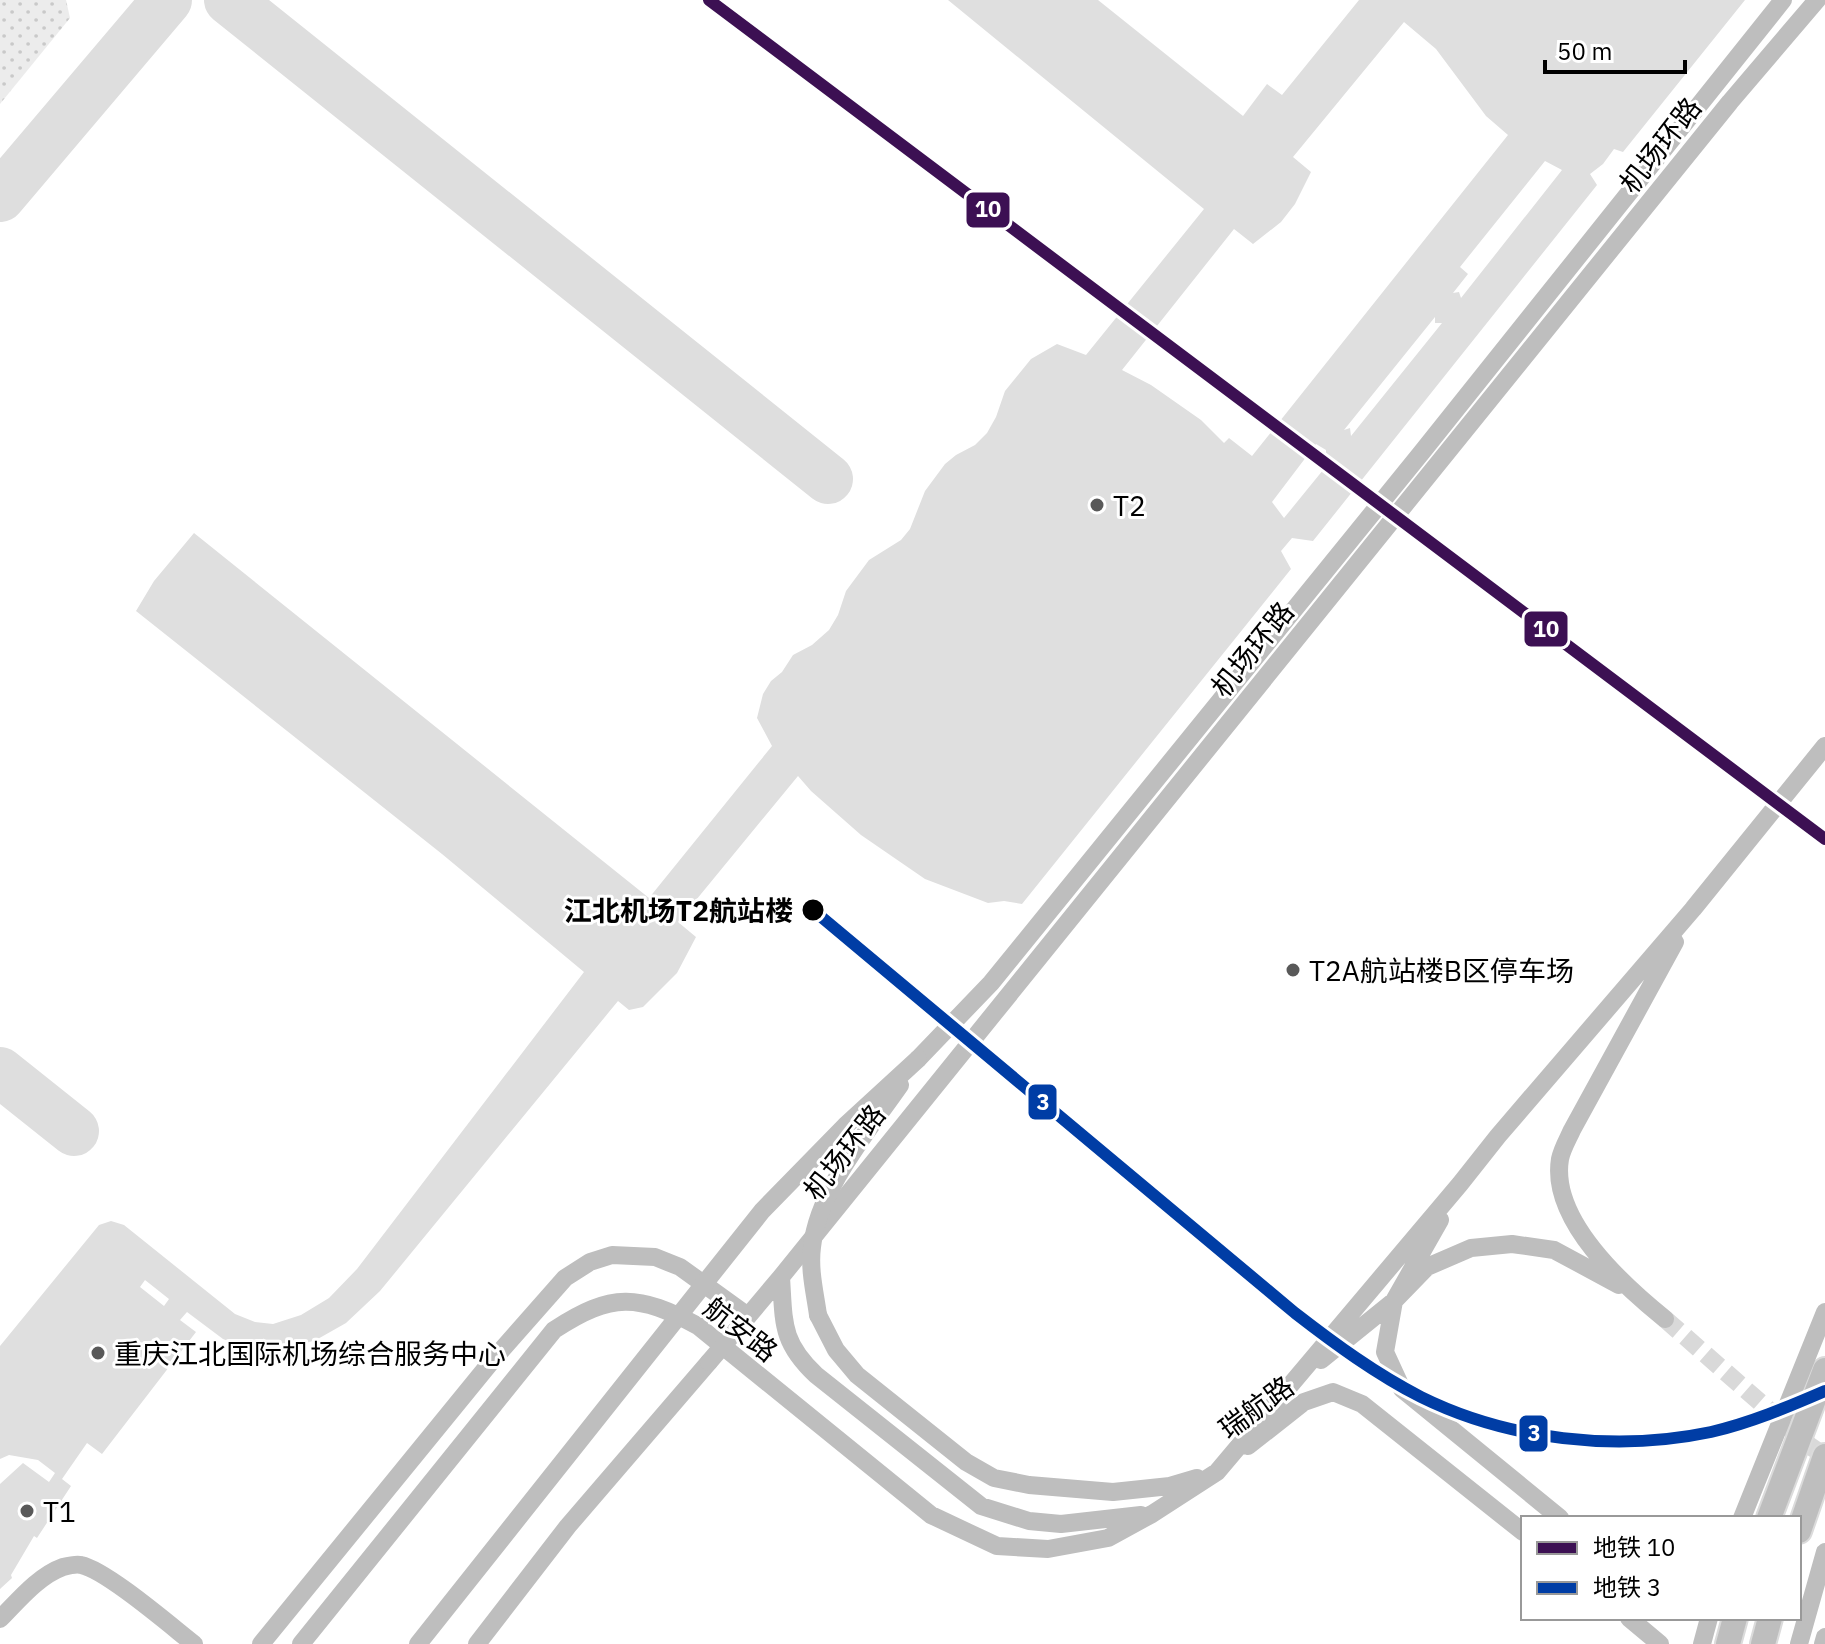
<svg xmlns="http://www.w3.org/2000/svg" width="1825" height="1644" font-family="'IBM Plex Sans','Noto Sans SC',sans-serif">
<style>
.grass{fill:url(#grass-dots)}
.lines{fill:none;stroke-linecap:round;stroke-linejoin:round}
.taxiway{stroke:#dedede;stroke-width:50}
.building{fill:#dfdfdf;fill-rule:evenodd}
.tertiary-tunnel{stroke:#d9d9d9;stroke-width:18;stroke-dasharray:18 9;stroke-linecap:butt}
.trunk-casing{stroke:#dbdbdb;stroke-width:28}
.tertiary{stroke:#bebebe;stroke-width:18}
.trunk{stroke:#bebebe;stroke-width:24}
.tertiary-bridge{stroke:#bebebe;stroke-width:18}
.metro-1-casing{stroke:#fff;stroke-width:18}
.metro-2-casing{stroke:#fff;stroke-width:18}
.metro-1{stroke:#3c1053;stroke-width:12}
.metro-2{stroke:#003da5;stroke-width:12}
.poi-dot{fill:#595959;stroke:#fff;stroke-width:3}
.stop-dot{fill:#000;stroke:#fff;stroke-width:3}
.labels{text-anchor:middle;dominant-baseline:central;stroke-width:6;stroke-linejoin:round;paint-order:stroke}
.street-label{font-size:28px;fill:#000;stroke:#fff}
.poi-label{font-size:28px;fill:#000;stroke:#fff;text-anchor:start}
.stop-label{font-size:28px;font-weight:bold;fill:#000;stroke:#fff;text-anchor:end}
.line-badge{stroke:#fff;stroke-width:3}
.badge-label{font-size:22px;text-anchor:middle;font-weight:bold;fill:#fff}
</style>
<defs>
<pattern id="grass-dots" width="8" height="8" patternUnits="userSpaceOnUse" patternTransform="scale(2)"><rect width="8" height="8" fill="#ececec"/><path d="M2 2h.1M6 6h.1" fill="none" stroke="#c9c9c9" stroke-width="1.8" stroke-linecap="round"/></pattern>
</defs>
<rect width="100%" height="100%" fill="#fff"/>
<path class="grass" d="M0 0H66L70 18 0 104Z"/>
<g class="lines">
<path class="taxiway" d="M229 0 828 479
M0 197 167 0
M0 1072 74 1131"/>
</g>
<path class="building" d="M948 0H1098L1243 116 1267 84 1282 95 1359 0H1745L1623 152 1614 149 1603 164 1590 174 1597 185 1313 541 1292 538 1281 551 1291 569 1022 904 1004 901 988 903 925 879 861 835 811 791 798 776 678 922 696 937 677 973 643 1007 629 1010 618 1001 380 1291 346 1323 316 1340 282 1350 254 1351 223 1339 187 1312 180 1320 196 1332 102 1454 87 1443 62 1479 71 1486 37 1538 34 1536 11 1575 12 1578 0 1589V1484L23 1463 49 1482 55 1473 38 1460 9 1455 0 1459V1346L99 1225 111 1221 124 1225 235 1314 255 1322 273 1324 301 1315 329 1298 357 1269 584 972 442 854 136 611 154 581 194 533 649 898 772 746 757 718 763 694 771 681 782 672 793 655 812 645 829 630 838 615 846 591 869 560 901 540 910 529 925 491 945 464 956 455 975 445 987 433 996 417 1005 391 1031 359 1057 344 1086 355 1204 209ZM1404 22 1436 49 1486 116 1508 135 1252 456 1229 438 1224 443 1201 420 1151 385 1122 370 1234 229 1253 244 1281 222 1295 204 1311 172 1293 157ZM1545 161 1562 170 1461 298 1459 292 1453 293 1468 274 1460 267ZM1435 317V323H1442L1351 436 1350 428 1344 430ZM1316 444 1326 450V459H1332L1284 518 1272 502ZM145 1280 169 1299 164 1306 140 1287Z"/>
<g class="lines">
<path class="tertiary-tunnel" d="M1665 1319 1810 1446 1825 1456"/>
<defs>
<path id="trunk" d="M1769 1518 1825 1370
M1799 1531 1825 1456
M1728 1644 1735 1618
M1763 1644 1770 1618"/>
</defs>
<use href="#trunk" class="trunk-casing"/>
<path class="tertiary" d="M918 1059 991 983 1422 452 1783 0
M1440 1220 1394 1301 1385 1352 1402 1389 1560 1518
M781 1277C784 1323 781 1342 816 1375L981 1506 1029 1521 1061 1524 1141 1515
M818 1315 836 1350 857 1375 966 1462 994 1478 1029 1485 1113 1492 1170 1486 1197 1478
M1665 1319C1623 1285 1550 1220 1560 1159 1562 1149 1568 1139 1572 1130L1675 942
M733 1334 781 1277 1730 102 1817 0
M1321 1360 1394 1301 1427 1267 1471 1248 1512 1244 1554 1250 1619 1285
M1248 1446 1304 1402 1333 1392 1362 1404 1523 1532
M1742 1518 1825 1312
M1629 1618 1660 1644
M0 1619C18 1601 38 1576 63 1567 67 1566 77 1564 81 1565 106 1570 171 1626 194 1644
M261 1644 491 1362 565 1278 590 1262 612 1255 655 1257 680 1267 748 1316
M301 1644 554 1330C612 1292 638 1294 698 1326L931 1515 997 1546 1048 1549 1108 1538 1152 1514 1217 1472 1460 1184 1498 1136 1693 909 1825 746
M477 1644 568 1526 709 1362
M1702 1644 1709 1618
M1799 1644 1825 1552
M1823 1644 1825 1637"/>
<use href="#trunk" class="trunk"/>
<path class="tertiary-bridge" d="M818 1315C815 1293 809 1270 812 1247 818 1190 868 1131 900 1085
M709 1362 733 1334
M418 1644 762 1211 845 1126 918 1059"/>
<defs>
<path id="metro-1" d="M709 0 1825 839"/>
<path id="metro-2" d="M813 910 1295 1313C1335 1344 1376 1374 1421 1397 1508 1440 1616 1452 1711 1432 1750 1423 1788 1407 1825 1391"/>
</defs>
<use href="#metro-1" class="metro-1-casing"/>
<use href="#metro-2" class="metro-2-casing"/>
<use href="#metro-1" class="metro-1"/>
<use href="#metro-2" class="metro-2"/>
</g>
<g class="poi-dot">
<circle cx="1097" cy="505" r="8"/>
<circle cx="1293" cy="970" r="8"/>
<circle cx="98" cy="1353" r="8"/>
<circle cx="27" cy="1511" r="8"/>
</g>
<circle class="stop-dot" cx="813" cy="910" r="12"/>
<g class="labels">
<g class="street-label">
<text transform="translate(1660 145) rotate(-52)">机场环路</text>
<text transform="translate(1252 649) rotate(-51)">机场环路</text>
<text transform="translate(844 1152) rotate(-52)">机场环路</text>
<text transform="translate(741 1329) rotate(38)">航安路</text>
<text transform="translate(1256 1407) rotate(-36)">瑞航路</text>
</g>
<g class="poi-label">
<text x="1113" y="505">T2</text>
<text x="1309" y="970">T2A航站楼B区停车场</text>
<text x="114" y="1353">重庆江北国际机场综合服务中心</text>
<text x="43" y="1511">T1</text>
</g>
<g class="stop-label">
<text x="793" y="910">江北机场T2航站楼</text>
</g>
</g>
<g class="line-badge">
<rect x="965" y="191" width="46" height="38" rx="8" fill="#3c1053"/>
<rect x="1523" y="610" width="46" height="38" rx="8" fill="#3c1053"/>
<rect x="1027" y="1083" width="31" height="38" rx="8" fill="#003da5"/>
<rect x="1518" y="1414" width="31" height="39" rx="8" fill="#003da5"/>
</g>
<g class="badge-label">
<text x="988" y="217">10</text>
<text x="1546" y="637">10</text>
<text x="1043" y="1110">3</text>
<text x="1534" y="1441">3</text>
</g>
<rect x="1521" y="1516" width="280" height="104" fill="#ffffff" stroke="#999999" stroke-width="2"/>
<rect x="1537" y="1542" width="40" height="12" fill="#3c1053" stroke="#999999" stroke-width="2"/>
<text x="1593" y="1556" font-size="24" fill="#000000">地铁 10</text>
<rect x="1537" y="1582" width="40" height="12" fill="#003da5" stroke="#999999" stroke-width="2"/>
<text x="1593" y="1596" font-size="24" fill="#000000">地铁 3</text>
<path d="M1545 60v12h140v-12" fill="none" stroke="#000000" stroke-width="4"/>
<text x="1557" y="60" font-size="24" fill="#000000" stroke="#ffffff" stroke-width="6" paint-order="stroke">50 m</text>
</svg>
